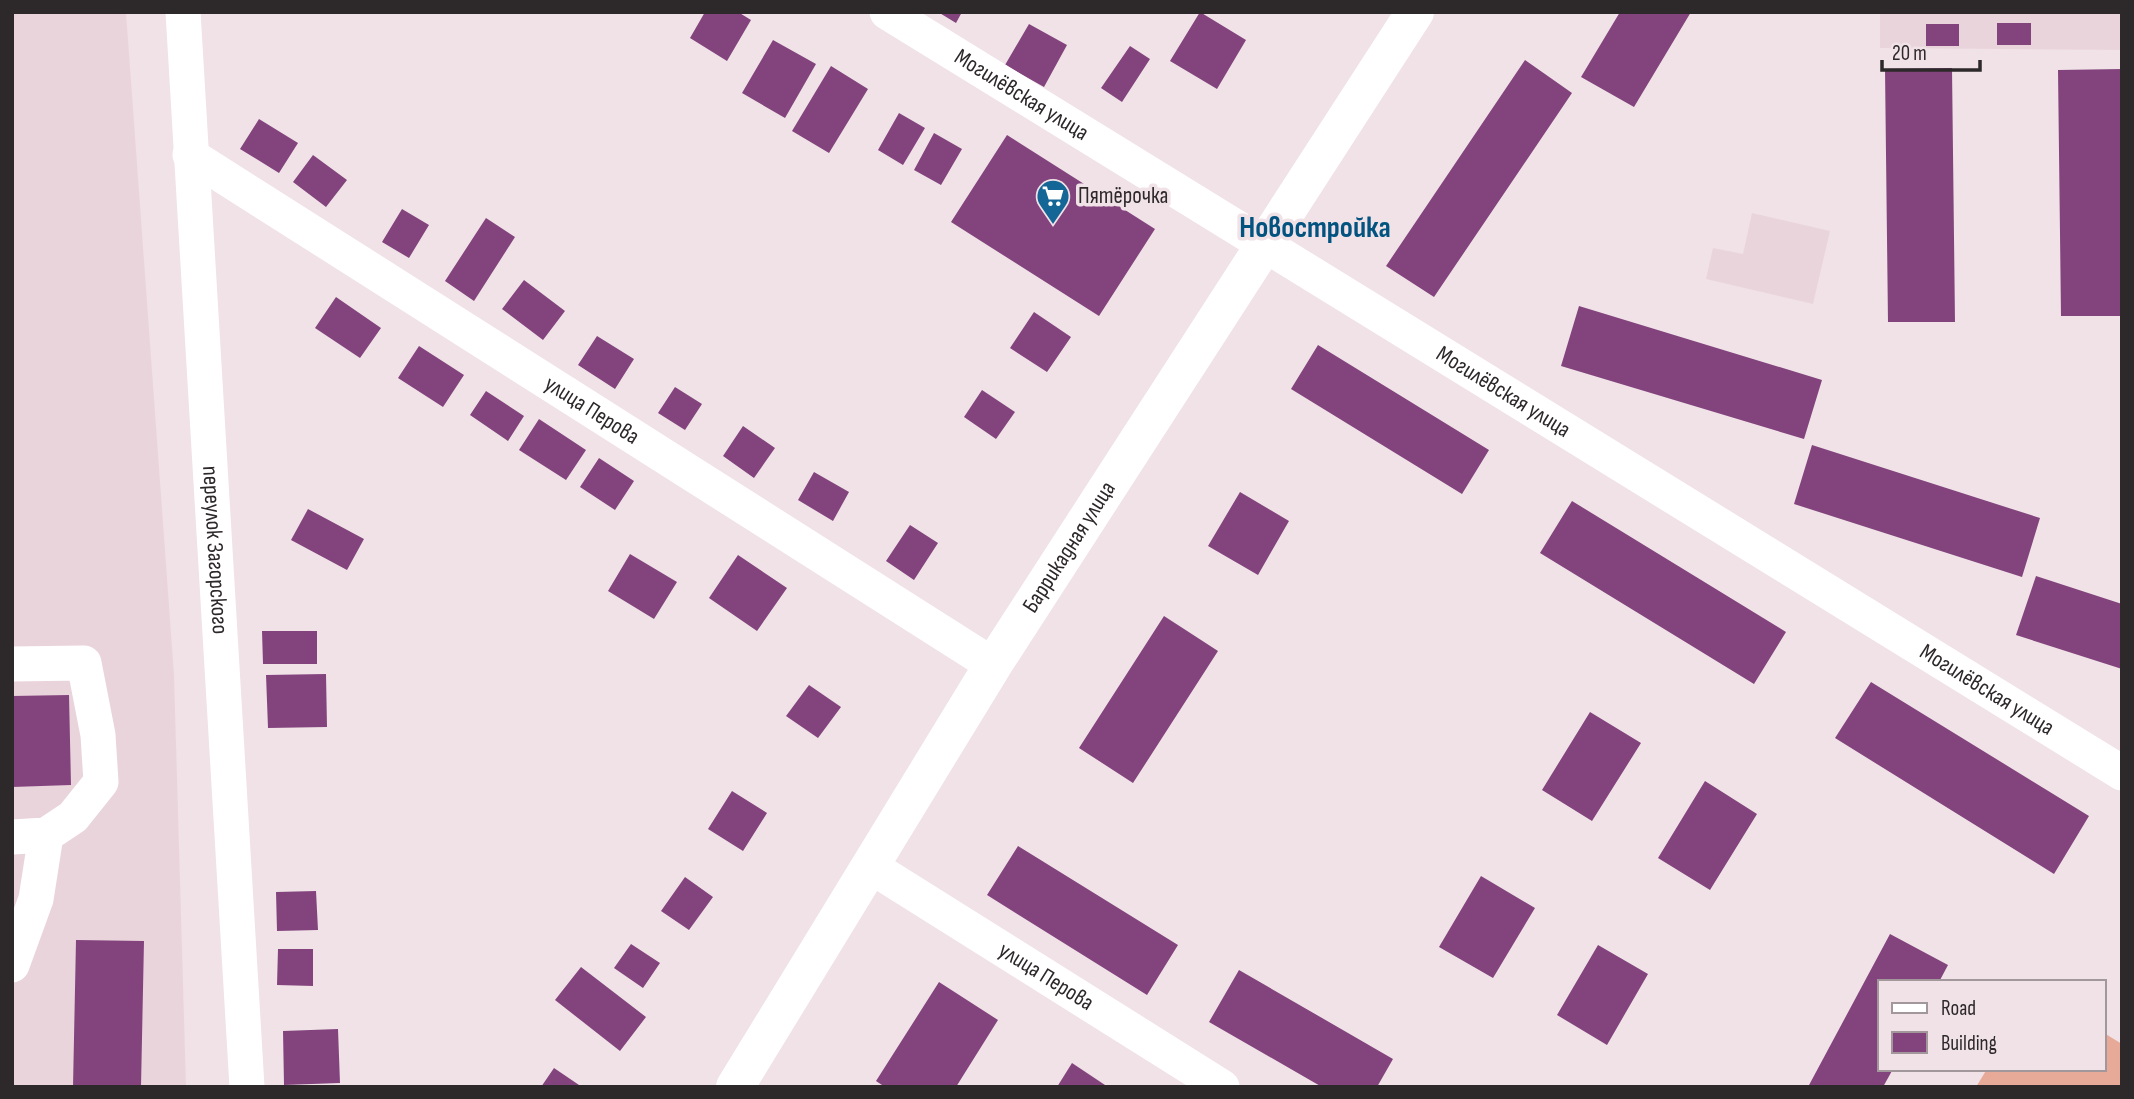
<svg xmlns="http://www.w3.org/2000/svg" width="2134" height="1099" font-family="'Sofia Sans Condensed',sans-serif">
<style>
.built{fill:#ead4dc}
.green{fill:#e7aa99}
.building{fill:#83447e}
.lines{fill:none;stroke-linecap:round;stroke-linejoin:round}
.minor{stroke:#fff;stroke-width:35}
.major{stroke:#fff;stroke-width:38}
.labels{text-anchor:middle;dominant-baseline:central;stroke-width:7;stroke-linejoin:round;paint-order:stroke}
.street-label{font-size:23px;fill:#2d282a;stroke:#f0e2e7}
.poi-label{font-size:23px;fill:#2d282a;stroke:#f0e2e7;text-anchor:start}
.district-label{font-size:30px;font-weight:bold;fill:#025380;stroke:#f0e2e7}
</style>
<rect width="100%" height="100%" fill="#f0e2e7"/>
<path class="built" d="M12 12H126L174 675 186 1087H12Z
M1880 12H2122V50L1880 48Z
M1752 213 1830 231 1813 304 1706 279 1713 248 1743 254Z"/>
<path class="green" d="M2104 1033 2122 1044V1087H1976L1987 1069H2104Z"/>
<path class="building" d="M705 12H738L751 20 727 61 690 38Z
M938 12H962L956 23Z
M1200 12 1246 40 1217 89 1170 61Z
M1620 12H1691L1634 107 1581 77Z
M1997 23H2031V45H1997Z
M1029 24 1067 45 1044 87 1005 65Z
M1926 24H1959V46H1926Z
M773 40 816 64 785 118 742 93Z
M1130 46 1150 59 1122 102 1101 88Z
M1525 60 1572 93 1434 297 1386 266Z
M831 66 868 89 829 153 792 131Z
M1952 68 1955 322H1888L1885 69Z
M2122 69V316H2061L2058 70Z
M899 113 925 128 903 165 878 150Z
M259 119 298 143 279 173 240 149Z
M934 133 962 149 941 185 914 170Z
M1007 135 1155 229 1099 316 951 222Z
M313 155 347 180 326 207 293 182Z
M402 209 429 225 409 258 382 242Z
M486 218 515 237 474 301 445 281Z
M524 280 565 311 543 340 502 309Z
M336 297 381 328 360 358 315 328Z
M1579 306 1822 380 1804 439 1561 366Z
M1034 312 1071 337 1047 372 1010 348Z
M597 336 634 359 615 389 578 365Z
M1318 345 1489 450 1462 494 1291 389Z
M419 346 464 375 443 407 398 378Z
M675 387 702 404 685 430 658 413Z
M982 390 1015 412 996 439 964 417Z
M486 391 524 416 508 441 470 415Z
M539 419 586 450 566 480 519 450Z
M743 426 775 448 754 478 723 456Z
M1812 445 2040 518 2022 577 1794 504Z
M599 458 634 481 615 510 580 487Z
M814 472 849 492 833 521 798 500Z
M1240 492 1289 521 1258 575 1208 546Z
M1572 501 1786 632 1754 684 1540 553Z
M308 509 364 539 347 570 291 540Z
M910 525 938 543 914 580 886 561Z
M630 554 677 582 654 619 608 591Z
M738 555 787 588 757 631 709 598Z
M2036 576 2122 604V669L2016 635Z
M1164 616 1218 651 1133 783 1079 748Z
M262 631H317V664H263Z
M326 674 327 727 268 728 266 675Z
M1871 682 2089 816 2054 874 1835 738Z
M809 685 841 707 818 738 786 716Z
M69 695 71 785 12 787V696Z
M1590 712 1641 743 1592 821 1542 790Z
M1705 781 1757 814 1710 890 1658 858Z
M732 791 767 813 743 851 708 829Z
M1018 846 1178 945 1147 995 987 895Z
M1481 876 1535 908 1493 978 1439 947Z
M685 877 713 897 689 930 661 911Z
M316 891 318 930 277 931 276 892Z
M1890 934 1948 965 1939 982H1880V1069H1893L1883 1087H1808Z
M76 940 144 941 141 1087H73Z
M631 944 660 963 643 988 614 968Z
M1598 945 1648 974 1607 1045 1557 1015Z
M278 949H313V986L277 985Z
M581 967 646 1017 620 1051 555 1000Z
M1239 970 1393 1059 1377 1087H1322L1209 1022Z
M939 982 998 1020 956 1087H885L876 1081Z
M338 1029 340 1083 284 1085 283 1031Z
M1072 1063 1108 1087H1057Z
M554 1068 582 1087H541Z"/>
<g class="lines">
<g class="minor">
<path id="s1" d="M183 12 247 1087"/>
<path id="s2" d="M887 12 2122 773"/>
<path id="s3" d="M190 155 993 665"/>
<path d="M12 664 84 663 98 735 101 782 73 817 46 835 12 837"/>
<path id="s4" d="M870 866 1222 1087"/>
<path d="M12 965 36 899 46 835"/>
</g>
<path class="major" id="s5" d="M735 1087 993 665 1415 12"/>
</g>
<defs>
<symbol id="supermarket-pin" viewBox="-11 -11 22 30"><path d="M0 17L-7.5 6A9.5 9.5 0 1 1 7.5 6Z" fill="#146697" stroke="#f0e2e7"/><path d="M-6-5.5h2.5l.6 2H6L4.5 2H-2.5L-4.4-4H-6ZM-1.5 3.2a1.3 1.3 0 1 0 .1 0ZM3 3.2a1.3 1.3 0 1 0 .1 0Z" fill="#fff"/></symbol>
</defs>
<g fill-rule="evenodd">
<use href="#supermarket-pin" x="1034" y="177" width="38" height="52"/>
</g>
<g class="labels">
<g class="street-label">
<text stroke="none"><textPath href="#s2" startOffset="158">Могилёвская улица</textPath></text>
<text stroke="none"><textPath href="#s2" startOffset="724">Могилёвская улица</textPath></text>
<text stroke="none"><textPath href="#s3" startOffset="476">улица Перова</textPath></text>
<text stroke="none"><textPath href="#s5" startOffset="635">Баррикадная улица</textPath></text>
<text stroke="none"><textPath href="#s1" startOffset="539">переулок Загорского</textPath></text>
<text stroke="none"><textPath href="#s2" startOffset="1292">Могилёвская улица</textPath></text>
<text stroke="none"><textPath href="#s4" startOffset="208">улица Перова</textPath></text>
</g>
<g class="poi-label">
<text x="1078" y="196">Пятёрочка</text>
</g>
<g class="district-label">
<text x="1315" y="228">Новостройка</text>
</g>
</g>
<rect width="2134" height="1099" fill="none" stroke="#2d282a" stroke-width="28"/>
<rect x="1878" y="980" width="228" height="91" fill="#f0e2e7" stroke="#a2989b" stroke-width="2"/>
<rect x="1892" y="1003" width="35" height="10" fill="#ffffff" stroke="#a2989b" stroke-width="2"/>
<text x="1941" y="1015" font-size="21" fill="#2d282a">Road</text>
<rect x="1892" y="1032" width="35" height="21" fill="#83447e" stroke="#a2989b" stroke-width="2"/>
<text x="1941" y="1050" font-size="21" fill="#2d282a">Building</text>
<path d="M1882 60v10h98v-10" fill="none" stroke="#2d282a" stroke-width="3.5"/>
<text x="1892" y="60" font-size="21" fill="#2d282a" stroke="#f0e2e7" stroke-width="5" paint-order="stroke">20 m</text>
</svg>
